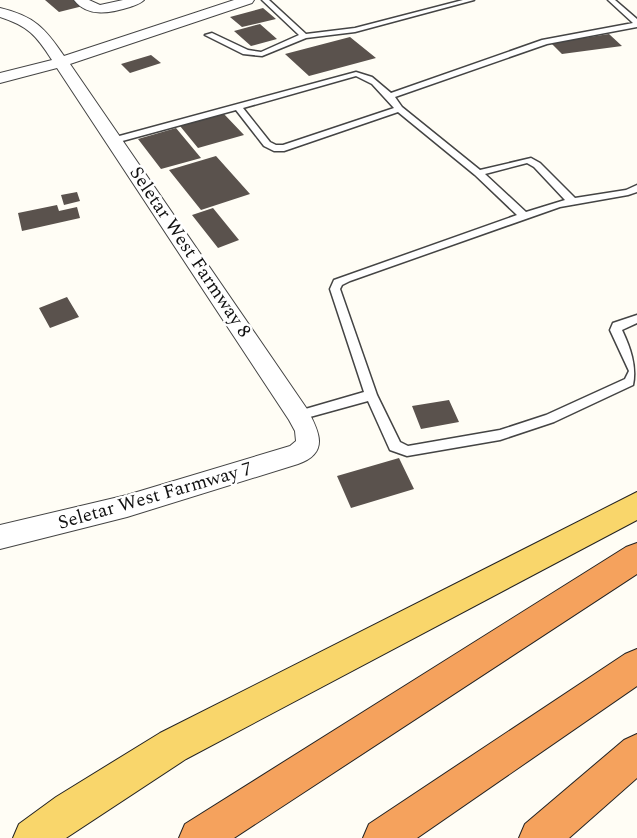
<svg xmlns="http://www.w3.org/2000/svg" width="637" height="838" font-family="Spectral,serif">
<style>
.building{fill:#5a524d}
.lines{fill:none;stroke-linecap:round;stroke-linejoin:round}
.service-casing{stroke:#444;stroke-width:3}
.minor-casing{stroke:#444;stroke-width:2}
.primary-casing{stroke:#222;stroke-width:2}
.motorway-casing{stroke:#222;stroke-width:2}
.service{fill:#fff;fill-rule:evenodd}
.minor{fill:#fff;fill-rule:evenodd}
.primary{fill:#f9d66b;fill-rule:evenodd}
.motorway{fill:#f5a25d;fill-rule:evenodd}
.labels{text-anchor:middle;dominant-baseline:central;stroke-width:5;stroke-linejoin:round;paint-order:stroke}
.street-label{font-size:19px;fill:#111;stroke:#fff}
</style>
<rect width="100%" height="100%" fill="#fffdf5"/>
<path class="building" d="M45 0H76L83 6 59 12Z
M263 8 276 19 242 27 230 17Z
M260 24 277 39 251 46 234 31Z
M609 34 622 46 562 54 551 43Z
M350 37 376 58 309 76 285 54Z
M151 55 161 63 130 73 121 64Z
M224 114 244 135 198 148 180 126Z
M176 128 201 158 161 169 138 139Z
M216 156 250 194 201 210 169 170Z
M77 192 80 201 64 205 61 195Z
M57 205 59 211 77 207 80 218 22 231 18 213Z
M213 208 239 240 218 248 192 215Z
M67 297 79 317 50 328 39 308Z
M449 400 459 422 421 429 412 406Z
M399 458 414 489 351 508 337 476Z"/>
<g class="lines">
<defs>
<path id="service" d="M262 0H269L306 34 355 28 463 0H474L355 32 306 38 262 56 243 54 205 35 212 33 248 50 261 52 299 35Z
M608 0H615L637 19V27L547 44 395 97 402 107 480 170 531 158 540 163 575 198 626 190 637 185V192L628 195 560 207 350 281 342 285 340 289 377 395 400 442 408 446 500 430 546 415 625 379 629 371 610 330 613 323 637 315V323L622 330C630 347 637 366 633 385L554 422 500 440 407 456 390 450 368 401 299 420 295 418 293 415 295 412 364 392 330 289 334 280 517 215 475 175 398 112 284 151H274L264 146 236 110 115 143 112 142V138L356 72 372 77 391 93 542 40 633 23ZM356 76 372 84 394 108 283 145H276L270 142 243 108ZM527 163 534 167 565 200 526 212 485 174Z"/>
<path id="minor" d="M74 0H89L100 5 123 0H144C140 4 135 5 130 7 111 13 88 18 74 0Z
M234 0H254L252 3 70 64 307 409C319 431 330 453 298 464L127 517 0 549V525L127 495 290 446 296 441 295 431 289 420 57 68 0 83V73L52 60C36 35 28 26 0 17V8C34 16 45 28 64 56Z"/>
<path id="primary" d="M637 492V520L186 759 66 838H13L19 824 56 797 160 733Z"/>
<path id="motorway" d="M637 543V574L234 838H179L185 824 626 547Z
M637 649V686L417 838H363L369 824 625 654Z
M637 734V778L569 838H519L525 824 624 740Z"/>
</defs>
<use href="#service" class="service-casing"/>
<use href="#minor" class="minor-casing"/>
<use href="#primary" class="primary-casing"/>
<use href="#motorway" class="motorway-casing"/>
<use href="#service" class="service"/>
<use href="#minor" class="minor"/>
<use href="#primary" class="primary"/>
<use href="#motorway" class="motorway"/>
</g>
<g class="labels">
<g class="street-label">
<text transform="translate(190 252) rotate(56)">Seletar West Farmway 8</text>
<text transform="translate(155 496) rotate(-16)">Seletar West Farmway 7</text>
</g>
</g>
</svg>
